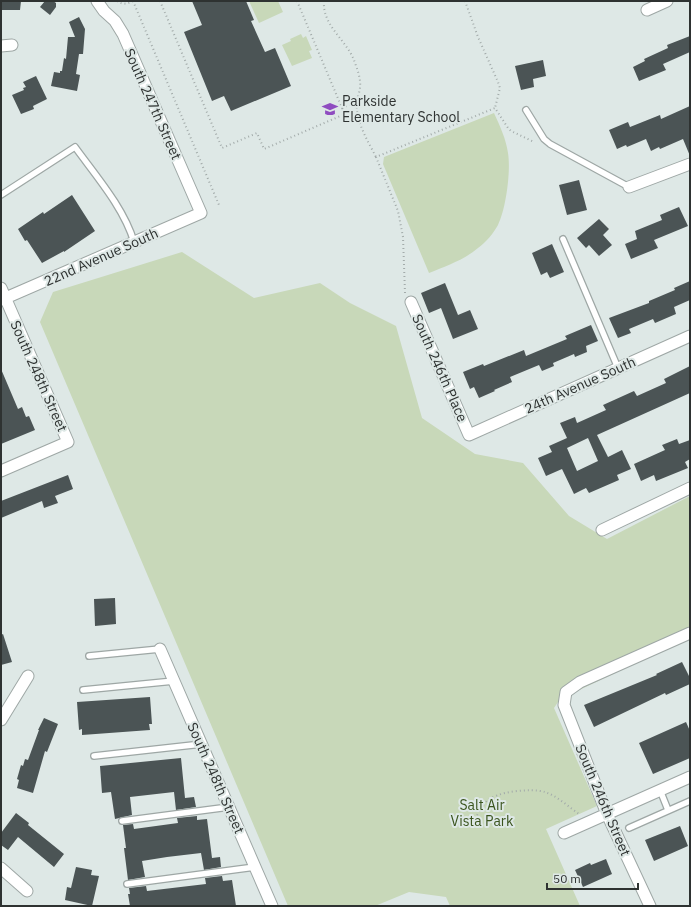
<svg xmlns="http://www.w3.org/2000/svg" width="691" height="907" font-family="'IBM Plex Sans',sans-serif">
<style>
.green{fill:#c8d8b9}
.building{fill:#4b5455;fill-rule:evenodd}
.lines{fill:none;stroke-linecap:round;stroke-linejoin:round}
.service-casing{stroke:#9ea7a5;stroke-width:8}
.minor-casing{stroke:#9ea7a5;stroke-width:13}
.path{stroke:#a3abaa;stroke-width:2;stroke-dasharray:1 3;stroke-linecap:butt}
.service{stroke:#fff;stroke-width:5.5}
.minor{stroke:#fff;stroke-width:11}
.labels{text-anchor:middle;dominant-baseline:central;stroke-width:4;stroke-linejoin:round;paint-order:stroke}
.poi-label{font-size:14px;fill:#2e3231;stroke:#dee8e6;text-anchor:start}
.street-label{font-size:14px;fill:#2e3231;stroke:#dee8e6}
.park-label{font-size:14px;fill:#3a541d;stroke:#dee8e6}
</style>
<rect width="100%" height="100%" fill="#dee8e6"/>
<path class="green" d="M249 1H278L283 12 259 23Z
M301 34 303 38 306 36 312 50 309 51 312 58 292 66 282 45 291 41 290 39Z
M494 113C500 126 506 139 508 153 511 171 506 209 498 225 493 234 486 242 478 248 464 260 446 266 429 273L383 164 384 157Z
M182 252 254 298 320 283 350 303 396 326 422 418 475 454 523 463 569 516 607 539 690 496V638L560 699 554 708 597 806 546 829 580 906H450L446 897 409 892 375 906H288L40 322 53 292Z"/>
<path class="building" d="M1 1H21L20 10H1Z
M45 1H53L56 3V7L50 15 40 7Z
M192 1H246L254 20 251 21 265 52 275 48 291 86 231 111 224 96 212 101 184 32 202 25Z
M79 17 85 29 83 54H79L76 74 80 75 77 91 51 86 54 72 60 73V71H62L64 58 66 59 68 37H75L69 22Z
M690 36V52L663 64 666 70 639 81 633 67 645 61 644 59 668 48 667 45Z
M543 60 546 76 533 79 534 87 521 90 515 66Z
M36 76 47 99 33 106 34 109 21 114 12 95 24 90 23 88 26 87 23 82Z
M690 106V156L683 139 660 149 659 147 651 151 646 139 627 147 626 145 617 149 609 130 628 122 630 127 660 115 661 119Z
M579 180 587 210 567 215 559 185Z
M72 195 95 231 64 252V251L42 263 27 240 25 241 18 229 43 212 44 214Z
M679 207 688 226 654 240 658 248 631 259 625 244 637 239 635 231 662 220 660 215Z
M599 219 609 229 603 235 612 245 599 256 589 245 586 248 577 238Z
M552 244 564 272 550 278 547 272 541 275 532 253Z
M690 281V300L674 307 676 314 655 323 653 319 629 329 631 333 618 338 609 318 649 303V301L675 290 674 288Z
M445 283 458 315 470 310 478 329 453 339 441 308 429 313 421 293Z
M591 325 598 341 586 346 587 352 575 357 574 354 553 363 554 366 542 371 539 365 510 377 512 382 494 390 495 391 479 398 474 387 470 389 463 372 483 364 484 366 524 350 526 356 567 339 565 336Z
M690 366V393L597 435 608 457 622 450 631 469 617 475 619 480 589 493 586 488 574 494 562 469 546 476 538 458 552 452 549 446 567 438 560 423 575 417 577 423 606 410 603 405 634 391 637 396 666 383 664 379ZM588 438 598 461 577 471 567 448Z
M1 369 18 409 22 407 26 417 29 416 35 430 1 444Z
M677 439 679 444 690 440V459L685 462 688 468 656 481 654 475 641 481 634 464 665 450 662 445Z
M68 475 73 489 55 496 58 503 44 508 42 501 1 518V501Z
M115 598 116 624 95 626 94 599Z
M3 634 12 662 1 665V635Z
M682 662 690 678V684L666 695 665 693 594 727 584 705 657 675 656 674Z
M150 697 152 724H149L150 730 82 735V729L79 730 77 702Z
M44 718 58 724 47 752 45 751 33 793 17 788 19 780 17 779 21 765 23 766 25 759 28 760 39 730H38Z
M686 722 690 731V758L653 774 639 743Z
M181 758 185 798 194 797 196 807 176 810 174 792 130 797 132 815 115 819 111 792 102 793 100 766Z
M16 813 29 823 28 825 64 854 54 867 18 837 8 850 1 845V833Z
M197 816V820L207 819 212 858 220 857 221 867 204 870 201 853 167 857 142 861 145 877 128 880 124 848H126L123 825 133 824 134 829 178 823 177 818Z
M680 826 688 846 654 861 645 840Z
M606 859 612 874 583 887 575 870 590 863 591 865Z
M76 867 92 870 91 875 99 876 92 906 65 900 67 887 71 888Z
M222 876 223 881 232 880 236 906H130L128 894H130L129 888 146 886 147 891 206 884 205 878Z"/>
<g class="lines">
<defs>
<path id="service" d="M526 110 544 139 550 144 629 187
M1 195 75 147C96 176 124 208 134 242
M563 239 618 368
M89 656 160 649
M83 690 174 681
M94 756 202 744
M660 790 668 810
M122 821 229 807
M629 828 690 801
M127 884 255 867"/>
<path id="minor" d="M647 10 667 1
M1 46 12 45
M629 187 690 164
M1 288 68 442 1 471
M1 300 201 213 123 34 115 21 104 11 97 1
M411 302 469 435 690 336
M602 530 690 488
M160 649 272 906
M1 720 28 676
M564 833 690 777
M1 868 27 891
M650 906 607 814 564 705 566 692 580 682 690 633"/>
</defs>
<use href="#service" class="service-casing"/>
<use href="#minor" class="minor-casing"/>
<path class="path" d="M117 1C123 5 127 4 133 1
M133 1 219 205
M160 1 222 148 257 133 264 149 345 114 342 108
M297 1 342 108 356 102
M324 1C322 25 346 40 354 60 357 69 361 78 360 87 360 92 357 97 357 102 355 121 368 141 376 157
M465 1 478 37 498 82 500 88 495 108
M405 293 403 237 398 211 376 157 495 108 508 128 511 131 534 142
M477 815C480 811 482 805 486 802 496 791 531 788 545 792 557 796 569 807 579 814"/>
<use href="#service" class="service"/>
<use href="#minor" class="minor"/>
</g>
<defs>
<symbol id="school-bare" viewBox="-9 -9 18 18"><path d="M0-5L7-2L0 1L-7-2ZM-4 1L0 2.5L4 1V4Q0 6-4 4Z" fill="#8f4cc0" stroke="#dee8e6" stroke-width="2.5" paint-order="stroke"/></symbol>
</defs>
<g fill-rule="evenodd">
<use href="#school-bare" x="319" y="98" width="22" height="22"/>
</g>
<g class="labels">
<g class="poi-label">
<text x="342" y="101">Parkside<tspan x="342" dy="16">Elementary School</tspan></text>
</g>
<g class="street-label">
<text transform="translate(153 104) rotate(66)">South 247th Street</text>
<text transform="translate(101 257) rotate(-24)">22nd Avenue South</text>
<text transform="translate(440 368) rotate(66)">South 246th Place</text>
<text transform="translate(39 376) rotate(66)">South 248th Street</text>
<text transform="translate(580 385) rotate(-24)">24th Avenue South</text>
<text transform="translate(216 778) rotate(66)">South 248th Street</text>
<text transform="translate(603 800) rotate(67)">South 246th Street</text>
</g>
<g class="park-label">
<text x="482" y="805">Salt Air<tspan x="482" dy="16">Vista Park</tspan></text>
</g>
</g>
<rect width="691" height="907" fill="none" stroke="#2e3231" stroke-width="4"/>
<path d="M547 883v6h91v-6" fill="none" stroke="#2e3231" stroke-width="2"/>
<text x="553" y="883" font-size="12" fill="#2e3231" stroke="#dee8e6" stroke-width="3" paint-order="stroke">50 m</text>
</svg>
